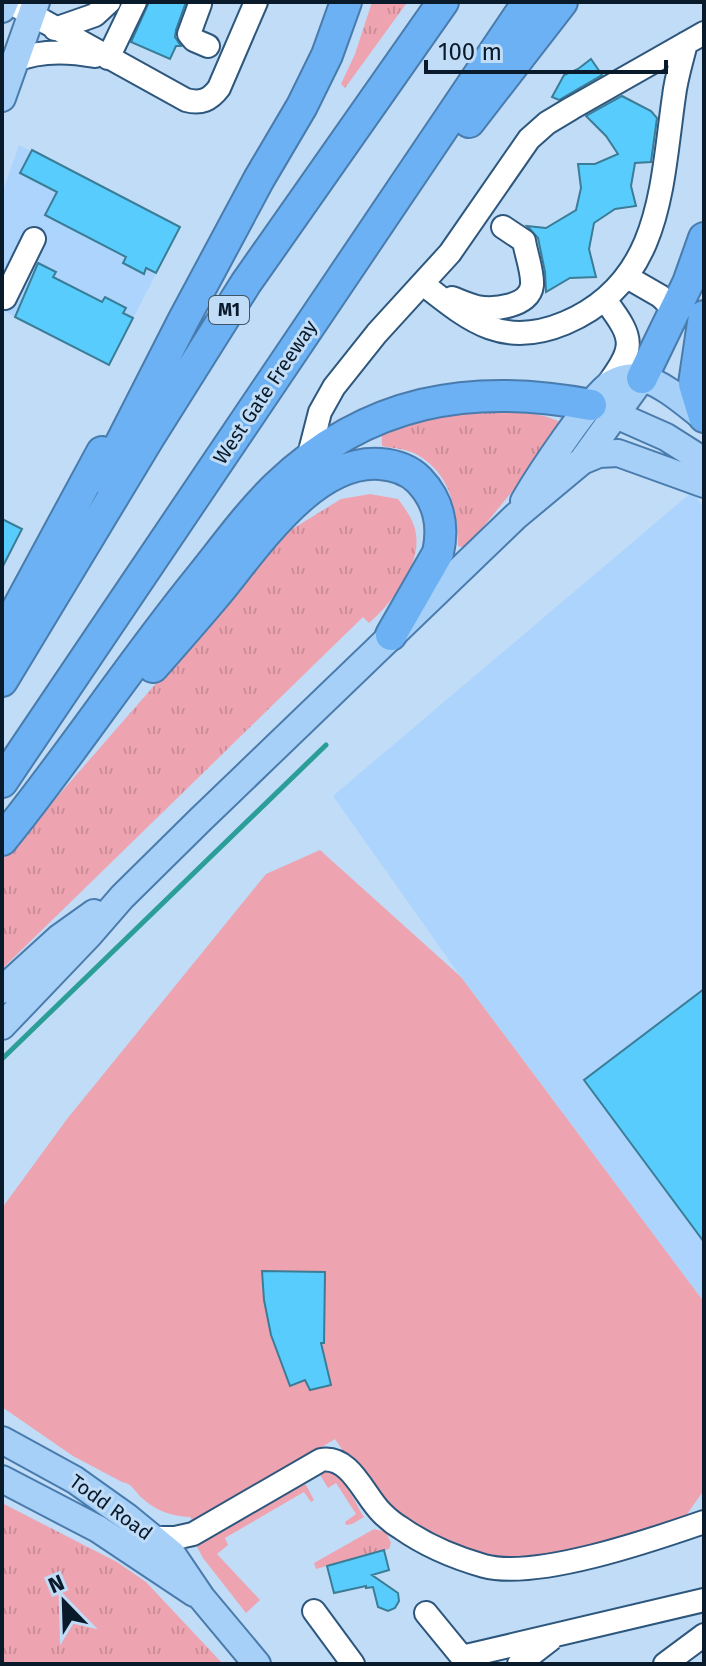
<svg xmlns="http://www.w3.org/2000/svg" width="706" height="1666" font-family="'Fira Sans',sans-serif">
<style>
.built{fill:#acd4fc}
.grass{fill:url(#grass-tufts)}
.garden{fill:#eea4b0}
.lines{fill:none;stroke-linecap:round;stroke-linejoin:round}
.stream{stroke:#2b9e97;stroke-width:5}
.building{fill:#58cdfd;stroke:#3b7c97;stroke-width:2}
.minor-casing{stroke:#2e577d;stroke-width:26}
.major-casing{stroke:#497cad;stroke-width:30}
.highway-casing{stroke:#497cad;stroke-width:34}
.minor{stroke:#fff;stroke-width:22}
.major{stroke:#a6d0f8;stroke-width:26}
.highway{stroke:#6bb1f3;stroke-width:30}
.labels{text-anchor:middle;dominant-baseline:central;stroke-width:6;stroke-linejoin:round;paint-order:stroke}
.shield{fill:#c1dcf7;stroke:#405468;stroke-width:2}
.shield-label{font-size:18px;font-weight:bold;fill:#091a2a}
.street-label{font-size:20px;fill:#091a2a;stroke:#c1dcf7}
</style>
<defs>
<pattern id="grass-tufts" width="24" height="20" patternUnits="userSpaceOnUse" patternTransform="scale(2)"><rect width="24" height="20" fill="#eea4b0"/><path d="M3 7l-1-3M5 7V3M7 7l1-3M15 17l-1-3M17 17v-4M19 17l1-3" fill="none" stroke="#cb8d98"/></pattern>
</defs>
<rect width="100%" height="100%" fill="#c1dcf7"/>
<path class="built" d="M19 145 180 227 109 365 2 310V194Z
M692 492 704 508V1302L461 977 333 796Z"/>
<path class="grass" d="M372 2H403L406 4 345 88 341 84 355 54Z
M482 412C508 412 540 410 564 424L563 429 466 548 458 546C457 509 451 472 414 453 405 449 392 448 382 446V432L426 419Z
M370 494 398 499C406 510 414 520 416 534 421 566 392 603 369 623L363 617 2 969V860L289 531 341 499Z
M2 1503 117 1562 146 1582 223 1664H2Z
M374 1529 386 1532 391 1543 389 1549 316 1569 314 1563Z"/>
<path class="garden" d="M320 850 461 977 704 1302V1490L683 1520 577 1550 533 1560 478 1554 414 1526 375 1498 335 1439 195 1524 190 1517C171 1516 156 1511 142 1498 134 1491 133 1484 122 1482L73 1456 2 1407V1208L67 1119 266 874Z
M322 1470C344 1472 353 1500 364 1517L352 1524 346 1525 345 1522 356 1514 336 1483 328 1488 319 1473Z
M299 1483 306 1485 314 1500 311 1502 304 1492 225 1538 228 1545 217 1554 260 1600 246 1613 203 1558 195 1543Z"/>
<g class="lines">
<path class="stream" d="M2 1059 326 745"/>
</g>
<path class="building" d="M149 2H186L176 30 175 37 181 46H176L170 59 131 42Z
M591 59 602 75 559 100 552 97 564 75 578 69Z
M622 96 651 111 657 118 651 162 635 163 631 186 636 206 615 209 594 223 589 249 596 277 570 278 546 292 545 272 538 238 527 226 546 228 576 210 581 188 578 164H595L618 154 606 136 586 116Z
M32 150 180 227 156 273 146 268 144 274 123 263 126 257 45 215 57 192 20 173Z
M38 263 56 272 53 277 102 302 105 297 126 308 123 313 133 318 109 365 15 317Z
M2 519 22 529 2 568Z
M704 989V1242L584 1080Z
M262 1271 325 1272 324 1343H321L331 1385 310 1390 305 1380 290 1386 271 1335 264 1300Z
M384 1550 389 1570 372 1575 398 1593 399 1601 395 1608 388 1611 378 1607 373 1587 366 1588V1586L334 1593 327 1566Z"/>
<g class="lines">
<defs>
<path id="minor" d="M200 4 189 34 194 40 208 46
M18 7 186 100C201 104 210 100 219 88L256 2
M55 29 95 15 109 2
M108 58 135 2
M14 61C39 50 68 51 95 56
M627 277 660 296 676 311
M423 284C470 321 503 349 565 323 662 282 661 186 674 96 676 78 682 60 686 43
M2 296 5 298 34 239
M452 298C460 301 469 305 477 307 493 310 530 307 532 285 533 272 526 254 524 241L503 227
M604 390C634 347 637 342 605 300
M308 459 320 412 334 387 377 333 450 253 529 139 547 123 572 108 704 33
M153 1538H175L193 1534 321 1460C351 1455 364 1496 382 1513 387 1518 394 1524 401 1528 425 1545 456 1558 484 1566 536 1580 652 1540 704 1522
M314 1611 353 1664
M426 1613 462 1657 704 1600
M519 1664 550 1640
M665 1664 704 1635"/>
<path id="major" d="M2 9 5 2
M2 98 36 2
M605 410 666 437 704 461
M582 461 599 454 618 453 704 484
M524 501C538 477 591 396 612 383 621 378 632 376 642 378 664 384 686 404 704 418
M2 990 59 938 94 913
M2 1026 89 935 122 897 199 821 516 516 582 461 642 378
M2 1440 75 1480 127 1517 172 1554 201 1597 257 1664
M2 1479 98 1529 194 1593"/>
<path id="highway" d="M469 122 562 2
M642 378 688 283 704 238
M704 417 694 384 704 316
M103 478 183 321 259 179 302 106 327 55 346 2
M2 637 102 452
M153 667C175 642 197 617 218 592 256 546 313 459 380 464 394 465 409 470 419 480 439 501 444 525 438 553L391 635
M2 681 148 439 246 283 443 2
M2 782 528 2
M2 840C71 755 130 664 199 579 224 548 248 514 277 486 367 400 471 382 591 405"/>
</defs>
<use href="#minor" class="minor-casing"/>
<use href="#major" class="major-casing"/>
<use href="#highway" class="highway-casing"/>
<use href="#minor" class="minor"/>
<use href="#major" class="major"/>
<use href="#highway" class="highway"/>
</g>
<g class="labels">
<rect class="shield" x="209" y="296" width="40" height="28" rx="6"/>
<g class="shield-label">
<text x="229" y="310">M1</text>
</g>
<g class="street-label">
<text transform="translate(265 392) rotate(-56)">West Gate Freeway</text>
<text transform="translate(111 1507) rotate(36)">Todd Road</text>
</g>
</g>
<rect width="706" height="1666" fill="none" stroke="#091a2a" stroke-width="8"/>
<g transform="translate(64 1602) rotate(337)" stroke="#c1dcf7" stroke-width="6" paint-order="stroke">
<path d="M0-6L14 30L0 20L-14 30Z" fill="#091a2a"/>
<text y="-12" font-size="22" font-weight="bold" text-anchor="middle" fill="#091a2a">N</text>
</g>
<path d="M426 60v12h240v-12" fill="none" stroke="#091a2a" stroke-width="4"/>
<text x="438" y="60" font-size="24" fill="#091a2a" stroke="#c1dcf7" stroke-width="6" paint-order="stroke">100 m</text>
</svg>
